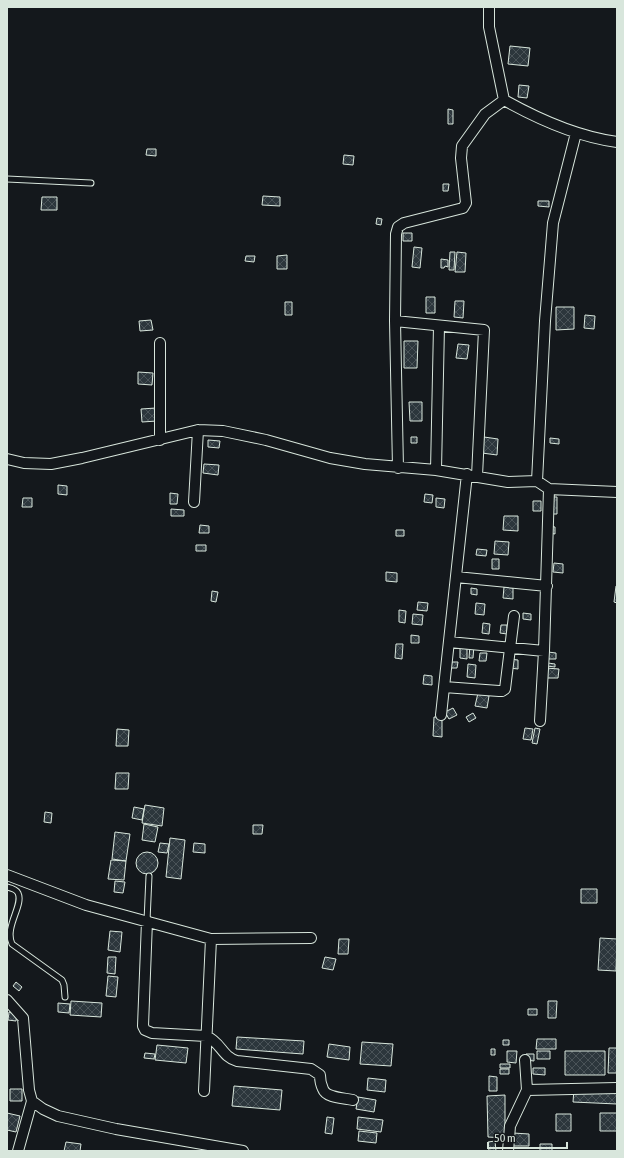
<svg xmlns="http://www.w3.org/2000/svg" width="624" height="1158" font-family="'Asap Condensed',sans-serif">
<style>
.building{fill:url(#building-cross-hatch);stroke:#d8e6dc}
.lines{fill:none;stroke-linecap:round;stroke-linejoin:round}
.service-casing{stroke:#d8e6dc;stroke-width:7}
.minor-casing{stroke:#d8e6dc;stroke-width:12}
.service{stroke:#14181c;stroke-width:5}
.minor{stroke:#14181c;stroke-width:10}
</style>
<defs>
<pattern id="building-cross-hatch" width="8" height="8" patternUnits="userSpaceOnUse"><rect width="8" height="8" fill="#2c363c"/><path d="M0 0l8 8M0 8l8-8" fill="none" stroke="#4a5358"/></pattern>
</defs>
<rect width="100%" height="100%" fill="#14181c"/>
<path class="building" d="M510 46 530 48 528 66 508 64Z
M519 85 529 86 527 98 518 97Z
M448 109 453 110V124H448Z
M147 149H156V156L146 155Z
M344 155 354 156 353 165 343 164Z
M443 184H449L448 191H443Z
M263 196 280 197V206L262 205Z
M42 197H57V210H41Z
M538 201H549V207L538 206Z
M377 218 382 219 381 225 376 224Z
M403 233H412V241H403Z
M414 247 422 248 420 268 412 267Z
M450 252H455L454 270H449Z
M457 252 466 253 465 272H455Z
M287 255V269H277V256Z
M246 256H255L254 262 245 261Z
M441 259 448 260V267L445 266 444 268H441Z
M426 297H435V313H426Z
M455 301H464L463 318 454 317Z
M285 302H292V315H285Z
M556 307H574V329L556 330Z
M585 315 595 316 594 329 584 328Z
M151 320 153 330 140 331 139 321Z
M404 341H418L417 368H404Z
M458 344 469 345 467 359 456 358Z
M138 372 153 373 152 385 138 384Z
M409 402H422V421H410Z
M156 408 157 421 142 422 141 409Z
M411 437H417V443H411Z
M484 437 498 439 497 455 482 453Z
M550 438 559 439V444L550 443Z
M208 440 220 441 219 448 208 447Z
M204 464 219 465 218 475 203 473Z
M58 485 67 486V495L58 494Z
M170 493 178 494 177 504H170Z
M425 494 433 495 432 503 424 502Z
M551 497H557V514H550Z
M23 498H32V507H22Z
M436 498 445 499 444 508 436 507Z
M533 501H541V511H533Z
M171 509 184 510V516H171Z
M504 516H518V531L503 530Z
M200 525 209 526V533H199Z
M549 526 555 527V534L549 533Z
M396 530H404V536H396Z
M495 541 509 542 508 555 494 554Z
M196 545H206V551H196Z
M477 549 487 550 486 556 476 555Z
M492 559H499V569H492Z
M554 563 563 564V573L553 572Z
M386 572 397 573V582L386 581Z
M616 586H617V603L614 602Z
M504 587 513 588V599L503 598Z
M471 588 477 589V595L471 594Z
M212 591 218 592 216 602 211 601Z
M418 602 428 603 427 611 417 610Z
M476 603 485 604 484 615 475 614Z
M399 610 406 611 405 623 399 622Z
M523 613 531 614V620L523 619Z
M413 614 423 615 422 625 412 624Z
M483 623 490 624 489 634 482 633Z
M501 625H507V634L500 633Z
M411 635 419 636V643H411Z
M396 644H403L402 659 395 658Z
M470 645H474L473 658H469Z
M460 648H467V659L460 658Z
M548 652 556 653V659H547Z
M480 653H487L486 661H479Z
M510 659 518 660V669L510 668Z
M452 662H458L457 668H451Z
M548 663 555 664V667L547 666Z
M468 664 476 665 475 678 467 677Z
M546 668 559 669 558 678H546Z
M424 675 432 676V685L423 684Z
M478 693 489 696 487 708 475 706Z
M453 708 457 715 449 719 445 712Z
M473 713 476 718 469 722 466 717Z
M434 717H442V737L433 736Z
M525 728 533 729 531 740 523 739Z
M535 728 540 729 537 744 532 743Z
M117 729 129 730 128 746H116Z
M116 773H129L128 789H115Z
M145 805 164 808 162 826 142 823Z
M134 807 144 809 142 820 132 818Z
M45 812 52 813 51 823 44 822Z
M144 824 158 827 155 842 142 840Z
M253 825H263L262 834H253Z
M115 832 130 834 126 861 112 859Z
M170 838 185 840 181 879 166 877Z
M160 843 169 844 167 853 158 852Z
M194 843 205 844V853L193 852Z
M136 863a11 11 0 1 1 22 0a11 11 0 1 1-22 0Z
M111 860 126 861 124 880 108 879Z
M115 881 125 882 123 893 114 892Z
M581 889H597V903H581Z
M110 931 122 932 120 952 108 950Z
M600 938 617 939 616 971 598 970Z
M339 939H349L348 954H338Z
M108 957H116L115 974 107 973Z
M325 957 336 959 333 970 322 968Z
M108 976 118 977 116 997 106 996Z
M16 982 22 987 19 991 13 986Z
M71 1001 102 1003 101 1017 70 1015Z
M548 1001H557L556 1018H548Z
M58 1003 70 1004 69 1013 58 1012Z
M528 1009H537V1015H528Z
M9 1012 17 1013 16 1021 8 1020Z
M237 1037 304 1041 303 1054 236 1049Z
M537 1039H556V1049H536Z
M503 1040H509V1045H503Z
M362 1042 393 1044 391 1066 360 1064Z
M329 1044 350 1047 349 1060 327 1057Z
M157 1045 188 1048 186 1063 155 1060Z
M609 1048H617V1073H608Z
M491 1049H495V1055H491Z
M507 1051H517L516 1063 507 1062Z
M537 1051H550V1059H537Z
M565 1051H605V1075H565Z
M145 1053 155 1054 154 1059 144 1058Z
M526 1054H534V1061L526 1060Z
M500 1064H510V1068H500Z
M533 1068H545V1075L533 1074Z
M500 1069H509V1074H500Z
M489 1076 497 1077V1091H489Z
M368 1078 386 1080 385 1092 367 1090Z
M234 1086 282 1090 280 1110 232 1106Z
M10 1089H22V1101H10Z
M574 1089 617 1090V1104L573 1102Z
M505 1095V1138L488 1137 487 1096Z
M358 1097 376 1100 374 1112 356 1109Z
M7 1113 20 1116 16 1132 7 1130Z
M600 1113H617V1131H600Z
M556 1114H571V1131H556Z
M327 1117 334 1118 332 1134 325 1133Z
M358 1117 383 1120 381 1132 357 1129Z
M359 1131 377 1133 376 1143 358 1141Z
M513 1133 529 1134V1146H512Z
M495 1141 496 1151H489L488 1142Z
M66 1142 81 1144 80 1151H64Z
M540 1144H552V1151H540Z"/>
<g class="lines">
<defs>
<path id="service" d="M7 179 91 183
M7 887C11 888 16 889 18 893 24 905 4 927 12 944L62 980 64 985 65 997
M147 921 149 876"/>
<path id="minor" d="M489 7V27L504 100C538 119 579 137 617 142
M395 321 484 330 477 476
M160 440V343
M7 459 24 463 51 464 82 458 198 430 223 431 266 440 330 458 365 464 436 470 508 482 537 481 549 489 617 492
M398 468 395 321 396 234 398 227 404 223 463 208 466 203 461 158 462 146 485 114 504 100
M436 470 439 326
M537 481 545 321 553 223 576 133
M194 502 198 430
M456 577 547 586
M449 642 544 651
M444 687 499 691H502L505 689 514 616
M441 715 467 474
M540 721 544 651 549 489
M7 875 86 905 211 939
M147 921 143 1026 145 1030 152 1033 206 1036C221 1042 222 1057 237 1061L311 1069 320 1075C320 1080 321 1085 323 1089 326 1098 344 1098 353 1100
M7 1000 23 1018 29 1090 32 1101 43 1109 58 1116 116 1129 243 1151
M525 1060 527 1090
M204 1091 211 939 311 938
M18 1151 32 1101
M508 1151 510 1126 527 1090 617 1088"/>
</defs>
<use href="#service" class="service-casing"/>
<use href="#minor" class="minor-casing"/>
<use href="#service" class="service"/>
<use href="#minor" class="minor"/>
</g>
<rect width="624" height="1158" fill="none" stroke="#d8e6dc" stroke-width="16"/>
<path d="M488 1142v6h79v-6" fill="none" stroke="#d8e6dc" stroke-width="2"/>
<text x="494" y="1142" font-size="12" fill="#d8e6dc" stroke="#14181c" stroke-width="3" paint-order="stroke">50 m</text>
</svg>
